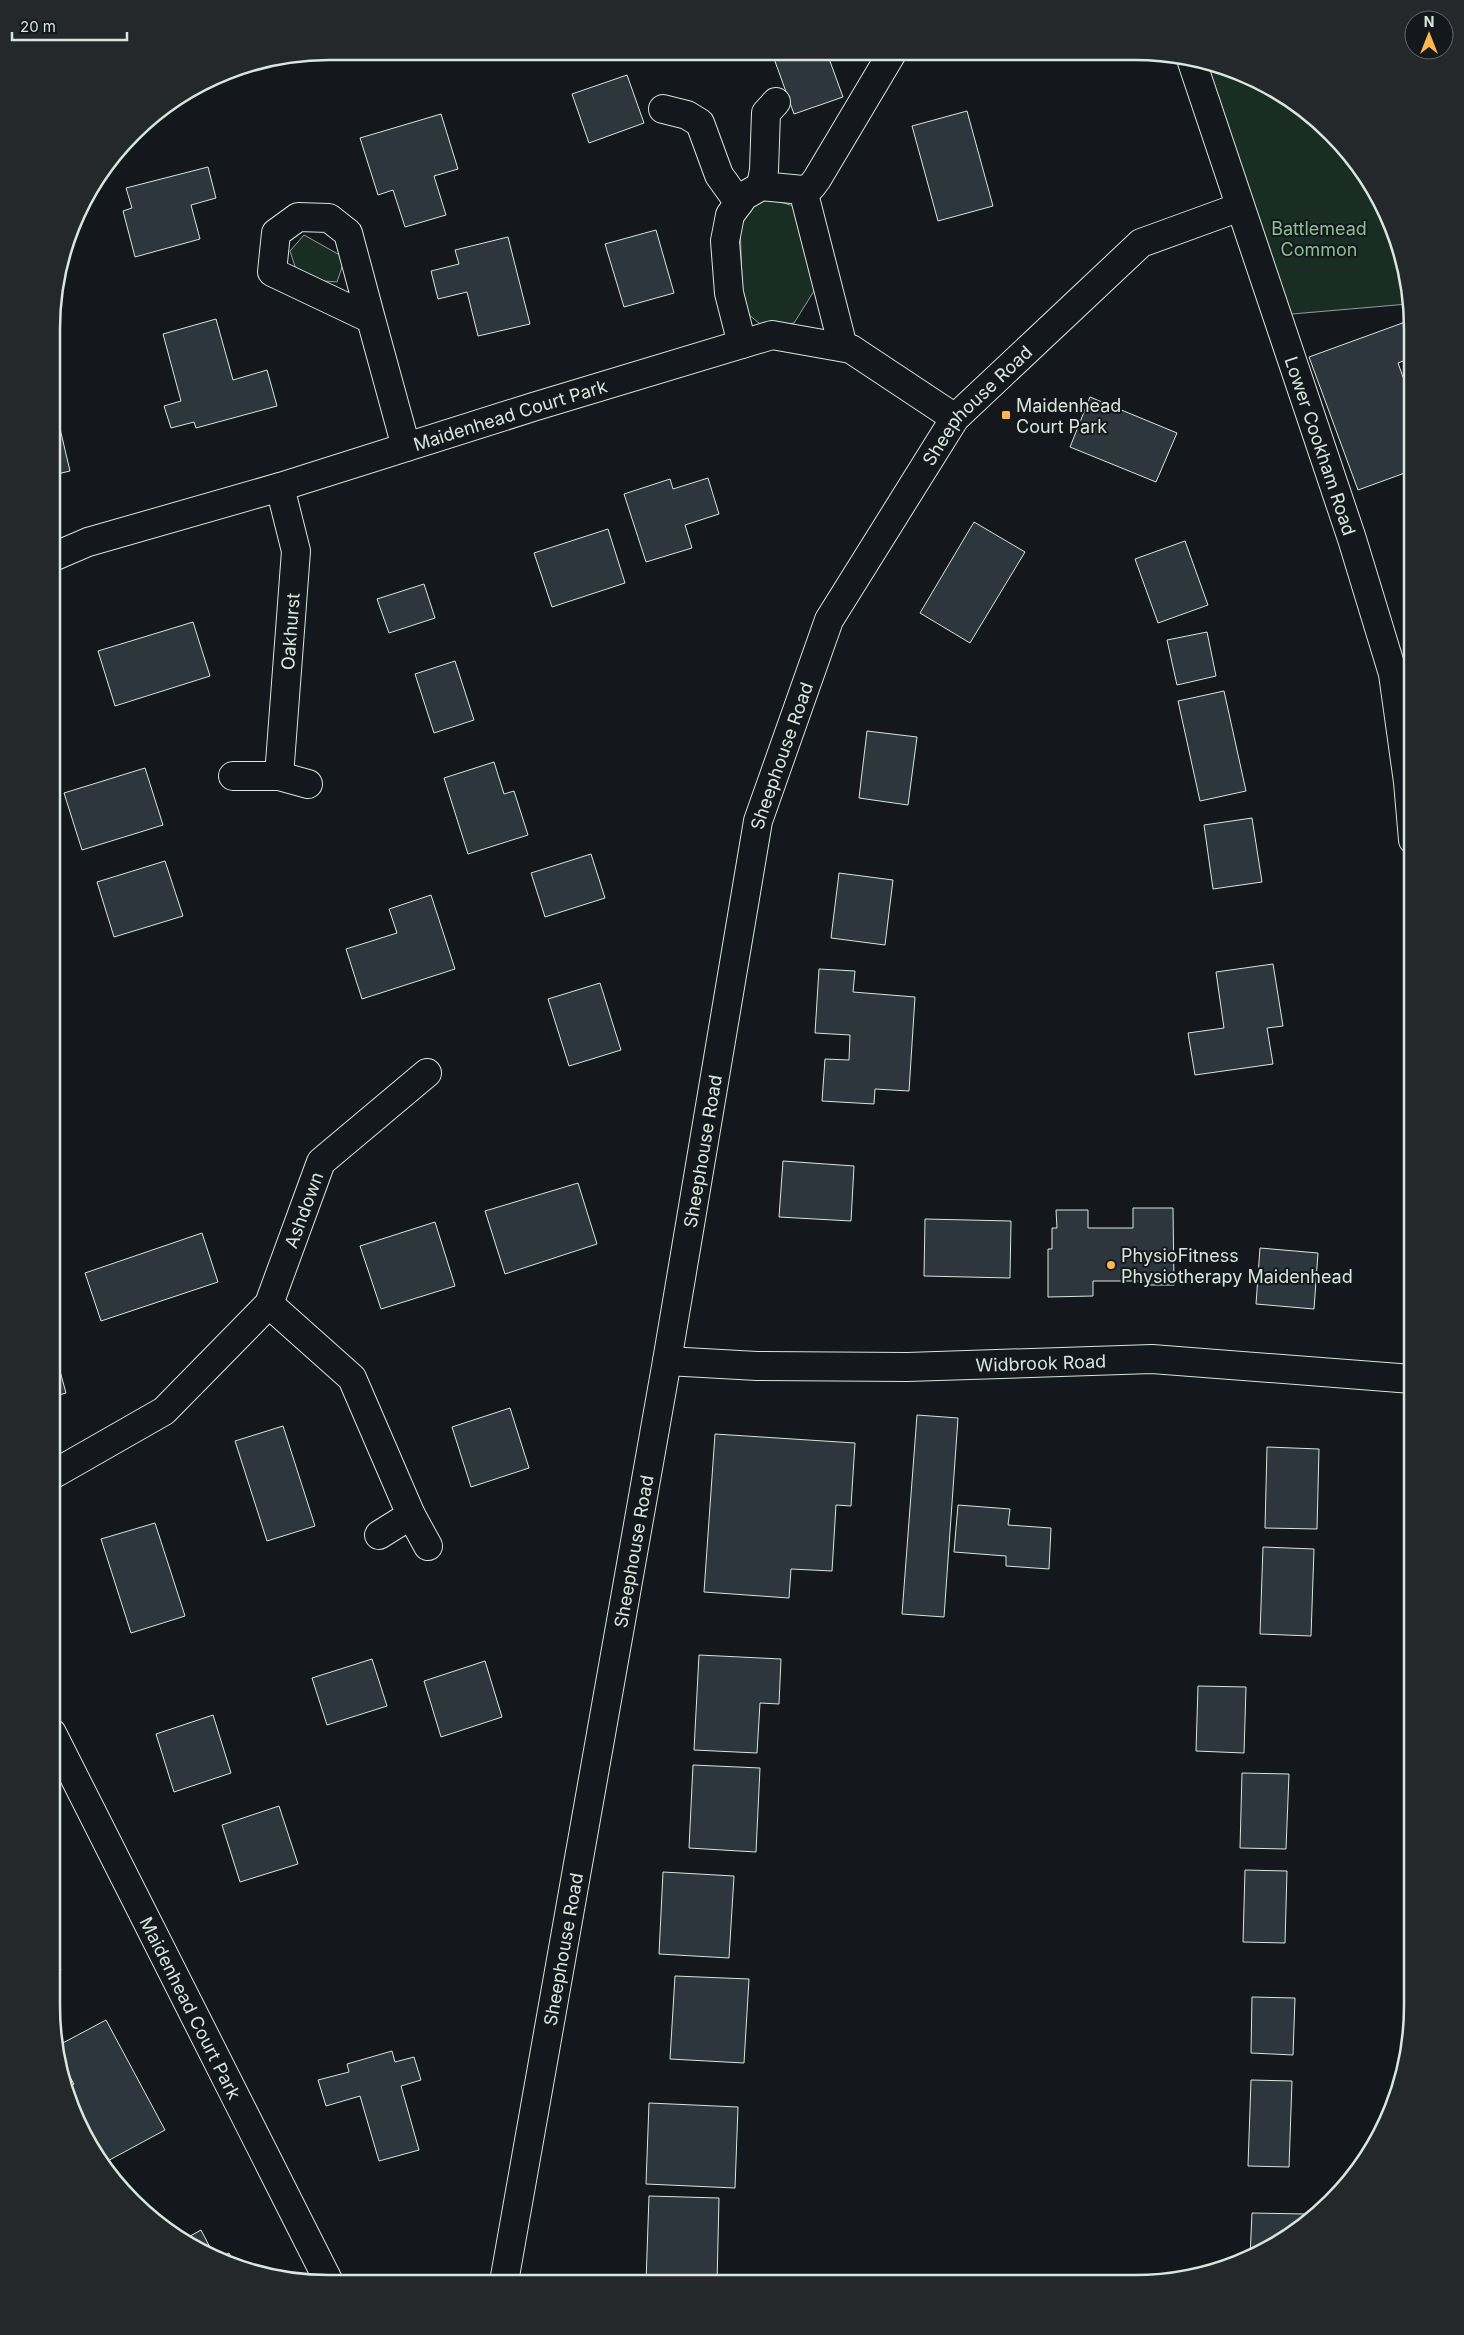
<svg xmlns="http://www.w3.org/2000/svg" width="1464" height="2335" font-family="Inter,sans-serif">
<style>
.green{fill:#1a2d24;stroke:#939e99}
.building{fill:#2c363c;stroke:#d8e6dc}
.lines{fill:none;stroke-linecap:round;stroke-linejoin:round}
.minor-casing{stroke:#d8e6dc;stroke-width:30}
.major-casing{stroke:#d8e6dc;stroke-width:30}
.minor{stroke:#14181c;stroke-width:28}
.major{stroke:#14181c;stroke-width:28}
.poi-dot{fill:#ffb74d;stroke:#14181c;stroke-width:2}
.labels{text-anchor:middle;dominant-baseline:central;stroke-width:4;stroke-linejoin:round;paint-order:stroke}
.park-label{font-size:18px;fill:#8ac095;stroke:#14181c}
.poi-label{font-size:18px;fill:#d8e6dc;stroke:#14181c;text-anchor:start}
.street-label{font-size:18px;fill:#d8e6dc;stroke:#14181c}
.rim{fill:none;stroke:#d8e6dc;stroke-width:2.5}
</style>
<rect width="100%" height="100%" fill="#14181c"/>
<path class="green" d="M296 58 201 86 223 72Z
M1188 58 1242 72 1304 109 1356 160 1392 223 1408 304 1269 316Z
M770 199 797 207 819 283 794 323 765 328 743 310 740 223 752 206Z
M304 235 345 258 337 282 299 279 290 251Z"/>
<path class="building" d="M772 53H827L843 97 794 114Z
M627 75 644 123 589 143 572 94Z
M967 111 993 206 938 221 912 126Z
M441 114 458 169 434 176 446 215 405 227 393 190 378 195 360 138Z
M208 167 216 198 191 205 200 239 135 257 123 211 132 208 126 188Z
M656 230 674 293 624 307 605 244Z
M508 237 530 324 478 336 467 292 438 299 431 271 459 264 455 250Z
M216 319 233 380 267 370 277 406 196 428 194 422 171 428 164 406 181 401 163 334Z
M1408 321 1413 334V357L1398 363 1413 405V470L1358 490 1309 357Z
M1090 397 1177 433 1156 482 1070 447Z
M57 416 70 471 53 475V417Z
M708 478 719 514 685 525 692 548 646 562 624 494 670 479 673 489Z
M974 522 1025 552 970 643 920 613Z
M608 529 625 583 552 607 534 553Z
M1185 541 1208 605 1158 623 1135 559Z
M424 584 435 618 389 633 377 599Z
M193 622 210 676 115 706 98 651Z
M1207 632 1216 676 1177 685 1167 640Z
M455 661 474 720 434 733 415 674Z
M1224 691 1246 791 1200 801 1178 701Z
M867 731 917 737 908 805 859 798Z
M494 762 504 794 514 791 528 835 468 854 444 778Z
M145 768 163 825 82 850 64 793Z
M1252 818 1262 882 1213 889 1204 825Z
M591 854 605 898 545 917 531 873Z
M165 861 183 916 114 937 97 882Z
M839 873 893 880 885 945 831 938Z
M431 895 455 969 362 999 346 949 397 933 389 909Z
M1273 964 1283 1026 1267 1028 1273 1064 1195 1075 1188 1033 1224 1028 1216 972Z
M819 969 855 971 853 992 915 997 909 1091 875 1089 874 1104 822 1101 825 1059 849 1060 850 1035 815 1033Z
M600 983 621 1050 569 1066 548 999Z
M783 1161 854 1166 851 1221 779 1217Z
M578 1183 597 1244 505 1274 485 1211Z
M1133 1208H1173L1174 1285H1146V1281H1093V1296L1048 1297V1249H1052V1228H1057L1056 1210H1088V1228H1133Z
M925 1219 1011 1221 1010 1278 924 1276Z
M435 1222 455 1286 381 1309 360 1246Z
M202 1233 218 1282 101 1321 85 1273Z
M1260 1248 1318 1253 1314 1309 1256 1304Z
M52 1342 66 1393 52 1397Z
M510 1408 529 1468 471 1487 452 1427Z
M917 1415 958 1418 944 1617 902 1614Z
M283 1426 315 1526 267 1541 235 1441Z
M715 1434 855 1443 851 1506 836 1505 832 1571 791 1569 789 1598 704 1592Z
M1267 1447 1319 1449 1317 1529 1265 1528Z
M958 1505 1010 1509 1008 1525 1051 1528 1049 1569 1006 1566V1556L954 1552Z
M155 1523 185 1616 131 1633 101 1539Z
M1263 1547 1314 1549 1311 1636 1260 1634Z
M699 1655 781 1659 779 1704 760 1703 757 1753 694 1750Z
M372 1659 387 1706 327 1725 312 1678Z
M485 1661 502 1717 441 1737 424 1681Z
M1198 1686 1246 1687 1244 1753 1196 1751Z
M213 1715 231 1773 174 1792 156 1734Z
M693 1765 760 1768 756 1852 689 1848Z
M1242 1773 1289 1774 1286 1849 1240 1848Z
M279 1806 298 1864 240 1882 222 1825Z
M1245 1870 1287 1871 1285 1943 1243 1942Z
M663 1872 734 1876 729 1958 659 1954Z
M51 1953 61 1970 51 1975Z
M675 1976 749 1979 744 2063 670 2059Z
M1252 1997 1295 1998 1293 2055 1251 2053Z
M106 2020 165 2130 102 2164 72 2112 67 2088 74 2084 62 2062 59 2045Z
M392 2051 395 2062 414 2057 421 2080 401 2086 419 2150 379 2161 360 2096 326 2106 318 2080 349 2072 347 2064Z
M1251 2080 1292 2081 1289 2167 1248 2166Z
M649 2103 738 2107 735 2188 646 2184Z
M649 2196 719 2198 717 2283 646 2282Z
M1252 2213 1305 2214 1304 2226 1250 2257Z
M201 2230 216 2259 183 2240Z
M229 2253 236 2266 217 2259Z"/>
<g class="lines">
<defs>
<g id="minor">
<path d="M663 109 687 115 700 123 719 175 739 203"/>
<path d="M761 186 764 170 766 113 776 102"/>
<path d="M803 190 811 187 817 179 892 53"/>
<path d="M371 319 348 233 329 218 298 217 276 233 272 272 371 319 406 447"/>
<path d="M742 344 729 293 725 241 730 215 744 196 761 186 803 190 843 347"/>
<path id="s1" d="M53 557 88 542 280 487 533 407 772 335 851 349 955 418"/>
<path d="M233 776H279L308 784"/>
<path id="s2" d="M279 776 296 551 280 487"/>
<path d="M269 1304 352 1378 411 1515 379 1535"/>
<path id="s3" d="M667 1361 757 1366 907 1367 1152 1359 1412 1379"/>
<path id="s4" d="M52 1475 164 1411 269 1304 321 1162 427 1073"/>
<path d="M411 1515 428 1546"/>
<path id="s5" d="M52 1733 329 2282"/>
<path id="s6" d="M504 2282 667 1361 758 821 829 620 955 418 1141 243 1240 207"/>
</g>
<g id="major">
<path id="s7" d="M1191 59 1352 539 1393 674 1408 782 1413 840"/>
</g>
</defs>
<use href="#minor" class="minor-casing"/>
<use href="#major" class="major-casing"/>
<use href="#minor" class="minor"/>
<use href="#major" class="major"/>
</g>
<g class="poi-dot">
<rect x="1001" y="410" width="10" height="10" rx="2.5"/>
<circle cx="1111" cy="1265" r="5"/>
</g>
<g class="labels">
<g class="park-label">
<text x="1319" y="228">Battlemead<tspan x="1319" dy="21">Common</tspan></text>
</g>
<g class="poi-label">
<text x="1016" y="405">Maidenhead<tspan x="1016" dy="21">Court Park</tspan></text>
<text x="1121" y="1255">PhysioFitness<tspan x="1121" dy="21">Physiotherapy Maidenhead</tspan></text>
</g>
<g class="street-label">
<text stroke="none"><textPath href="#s6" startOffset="1958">Sheephouse Road</textPath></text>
<text stroke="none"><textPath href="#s1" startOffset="479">Maidenhead Court Park</textPath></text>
<text stroke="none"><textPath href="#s7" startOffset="408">Lower Cookham Road</textPath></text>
<text stroke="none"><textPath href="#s2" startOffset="145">Oakhurst</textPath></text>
<text stroke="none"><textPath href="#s6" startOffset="1552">Sheephouse Road</textPath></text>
<text stroke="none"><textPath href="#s6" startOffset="1148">Sheephouse Road</textPath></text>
<text stroke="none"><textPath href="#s4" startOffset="379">Ashdown</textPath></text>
<text stroke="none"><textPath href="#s3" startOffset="374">Widbrook Road</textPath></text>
<text stroke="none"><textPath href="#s6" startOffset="742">Sheephouse Road</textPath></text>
<text stroke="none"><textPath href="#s6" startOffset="338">Sheephouse Road</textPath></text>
<text stroke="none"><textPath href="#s5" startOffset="308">Maidenhead Court Park</textPath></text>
</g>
</g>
<path d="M0 0H1464V2335H0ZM329 60H1135A269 269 0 0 1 1404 329V2006A269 269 0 0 1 1135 2275H329A269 269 0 0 1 60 2006V329A269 269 0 0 1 329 60Z" fill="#24282b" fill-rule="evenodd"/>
<path class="rim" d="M329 60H1135A269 269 0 0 1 1404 329V2006A269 269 0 0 1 1135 2275H329A269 269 0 0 1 60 2006V329A269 269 0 0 1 329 60Z"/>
<g transform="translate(1429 35)"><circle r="24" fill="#14181c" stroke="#626a69"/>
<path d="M0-4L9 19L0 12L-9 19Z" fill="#ffb74d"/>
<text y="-8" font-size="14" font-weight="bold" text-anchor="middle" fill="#d8e6dc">N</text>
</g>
<path d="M12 32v8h115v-8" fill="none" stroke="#d8e6dc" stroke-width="2.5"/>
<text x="20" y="32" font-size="15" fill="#d8e6dc" stroke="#14181c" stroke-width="4" paint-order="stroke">20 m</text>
</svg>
